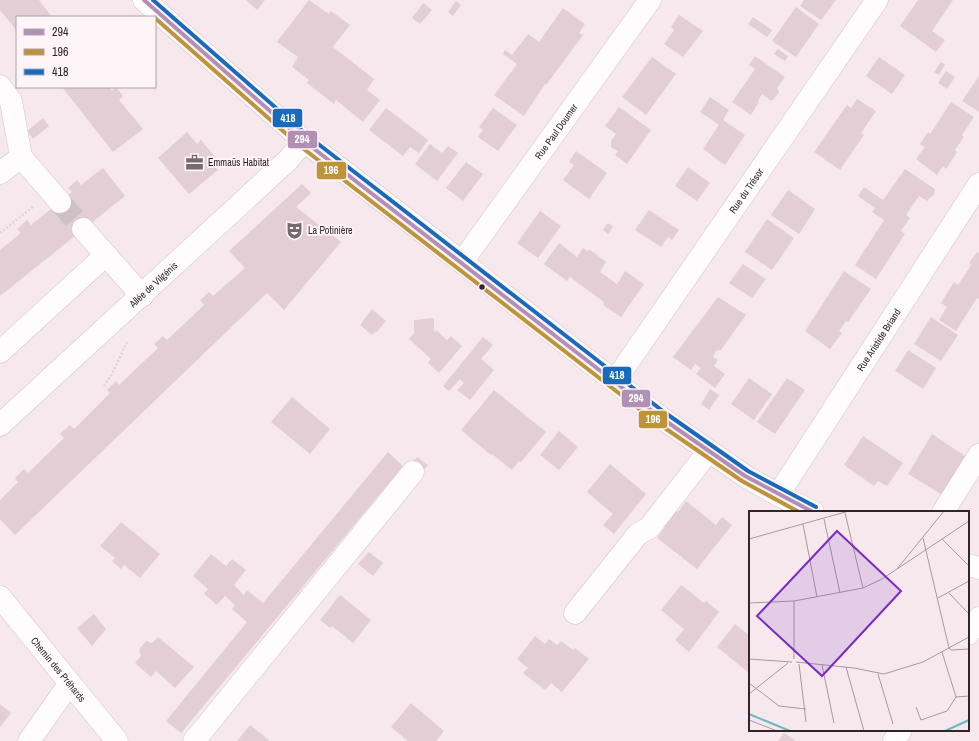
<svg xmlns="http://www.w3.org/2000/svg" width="979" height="741" font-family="'Archivo Narrow',sans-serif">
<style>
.building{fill:#e4ced6}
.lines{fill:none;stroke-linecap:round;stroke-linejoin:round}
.minor-tunnel{stroke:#cec1c6;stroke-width:22;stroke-dasharray:22 11;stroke-linecap:butt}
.minor-casing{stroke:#d1c6ca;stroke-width:23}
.path{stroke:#dbd7d9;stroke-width:2.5;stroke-dasharray:2 2;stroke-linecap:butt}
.minor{stroke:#fefcfc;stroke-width:22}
.bus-1-casing{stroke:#fff4f8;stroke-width:7}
.bus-2-casing{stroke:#fff4f8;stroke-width:7}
.bus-3-casing{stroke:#fff4f8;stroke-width:7}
.bus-1{stroke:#b290b5;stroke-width:4}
.bus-2{stroke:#bd9438;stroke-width:4}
.bus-3{stroke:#186abd;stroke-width:4}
.bus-dot{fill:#30262a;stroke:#fff4f8;stroke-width:1.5}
.labels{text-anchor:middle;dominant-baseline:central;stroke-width:4;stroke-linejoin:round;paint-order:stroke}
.street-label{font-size:10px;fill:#30262a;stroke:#fff4f8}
.poi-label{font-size:10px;fill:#30262a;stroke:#fff4f8;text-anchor:start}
.inset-river{fill:none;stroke:#68bac4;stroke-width:2}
.inset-road{fill:none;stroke:#a79a9f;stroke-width:1}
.view{fill:#7b2cbf;fill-opacity:0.15;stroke:#7b2cbf;stroke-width:2}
.inset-edge{fill:none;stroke:#30262a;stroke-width:2}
.line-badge{stroke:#fff4f8;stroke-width:1.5}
.badge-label{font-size:11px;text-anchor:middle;font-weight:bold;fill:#fff}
</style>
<rect width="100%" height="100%" fill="#f6e8ed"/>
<path class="building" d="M0 0H39L52 17H17V31L0 10Z
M246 0H265L257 10Z
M309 0 329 14 331 11 350 25 333 47 374 79 367 90 380 100 363 122 336 100 334 104 307 83 309 80 292 67 298 57 277 42Z
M804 0H836L821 20 800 6Z
M918 0H953L932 31 945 40 936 52 900 26Z
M456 1 461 5 453 16 448 12Z
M423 3 432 10 420 24 412 18Z
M796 7 819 24 796 57 772 41Z
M563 8 585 24 579 33 583 35 546 85 545 84 524 116 494 95 517 64 503 54 505 50 512 55 528 34 539 42Z
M679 15 703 31 683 57 664 44 674 30 671 27Z
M753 17 772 30 767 37 748 24Z
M778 49 788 56 785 61 774 54Z
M755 56 785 77 777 88 779 92 773 100H770L762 94 759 99 758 104 751 115 732 102 755 69 749 65Z
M652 57 676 74 646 115 622 97Z
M879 57 905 75 892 94 866 76Z
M941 62 945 64 939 75 934 72Z
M946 71 955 77 947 89 938 83Z
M979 76V112L962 101Z
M62 87H109L112 91 116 87 123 96 119 100 143 129 113 152Z
M710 97 729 110 723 120 745 135 725 165 703 149 719 125 700 112Z
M857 99 876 111 861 133 864 135 840 170 814 152 847 105 851 108Z
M951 102 974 117 962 135 964 137 955 150 957 152 946 169 943 166 937 175 916 159 925 147 920 144 928 132 930 134Z
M619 107 651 130 627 164 615 155 618 151 611 147V141L616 134 605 126Z
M386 108 428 140 419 153 410 147 403 156 369 130Z
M493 108 517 125 498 151 478 137 483 130 479 127Z
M43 118 49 126 33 139 27 131Z
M187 132 197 144 201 140 217 159 212 163 218 170 189 194 158 158Z
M430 144 442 153 448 146 458 153 437 181 415 164Z
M576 151 607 173 589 199 563 180 574 165 569 162Z
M466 162 483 174 463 201 446 188Z
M688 167 710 183 697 201 675 186Z
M103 168 125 196 0 296V250L21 233 17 229 27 220 31 225 72 192 68 188 77 180 81 185Z
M905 169 935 189 934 194 927 201 919 196 906 215 910 218 901 231 905 234 876 279 855 265 884 220 872 212 875 208 858 196 864 187 883 200Z
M302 184 311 193 296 207 341 242 284 310 267 293 15 535 0 519V500L18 482 15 478 24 469 28 473 64 438 60 434 70 425 74 429 110 393 107 390 116 381 119 385 158 348 154 344 163 336 167 340 204 305 200 300 209 292 213 296 245 268 229 251Z
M788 190 815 209 799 234 771 215Z
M649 210 679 230 672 240 668 237 661 247 635 230Z
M540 211 561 226 538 258 517 243Z
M767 219 794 238 772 270 745 252Z
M608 223 613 227 608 234 603 230Z
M559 243 577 257 583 248 588 251 589 249 606 262 600 272 617 284 625 271 644 284 621 317 603 305 604 302 570 277 567 281 544 264Z
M977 252 979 253V299L977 298 956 331 939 320 947 307 941 303 954 282 958 285 971 265 969 263Z
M743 264 766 279 752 298 729 283Z
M844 271 871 289 848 322 846 321 839 331 842 333 830 349 805 331Z
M718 297 746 315 721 350 716 351 713 357 718 360 714 366 725 374 715 388 696 374 701 368 695 364 691 370 673 357Z
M372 309 386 321 377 332 376 331 372 335 360 325Z
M931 317 958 335 941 361 914 344Z
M434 318V333L436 330 447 340 451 336 462 346 439 373 428 363 431 359 409 339 414 333V320Z
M483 337 493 345 481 359 494 370 470 400 457 390 464 383 460 379 449 391 443 386Z
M908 350 936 368 923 389 895 371Z
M749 378 772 394 754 420 731 404Z
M787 378 805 390 775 434 757 422Z
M710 389 719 395 709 410 701 404Z
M494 390 546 432 521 462 519 461 512 470 492 454 491 455 461 430Z
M292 397 330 429 310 454 271 422Z
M559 431 578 447 559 470 540 455Z
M932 434 968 458 944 496 908 474Z
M863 436 903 463 887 486 878 481 874 486 844 465Z
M388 452 403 466 181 733 166 721 247 622 232 609 235 605 225 596 217 605 210 599 204 594 208 589 193 576 211 554 226 566 232 559 246 570 234 585 244 595 247 590 263 603Z
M417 457 428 465 424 470 413 461Z
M610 464 646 494 614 534 603 525 613 514 587 492Z
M686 501 716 525 722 517 732 525 697 569 657 538 665 527 660 523 672 507 678 512Z
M121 522 160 554 140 578 124 565 121 569 112 561 115 558 100 546Z
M369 552 383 563 373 576 358 564Z
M681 585 704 603 706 601 719 612 689 652 675 640 684 629 661 610Z
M340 595 371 620 353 643 332 626 330 628 320 620Z
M94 614 106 629 92 646 77 628Z
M735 624 750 636 749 673 717 647Z
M535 636 545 644 549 639 557 645 561 641 573 650 575 648 589 659 562 692 551 683 545 690 523 673 528 668 517 659Z
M158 637 194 667 175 688 156 671 151 677 135 663 141 656 139 650 146 641 152 643Z
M411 703 444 731 436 741H408L391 727Z
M0 704 11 713 0 727Z
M250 725 270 741H237Z
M784 733 796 741H778Z"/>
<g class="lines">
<path class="minor-tunnel" d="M60 202 83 229"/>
<defs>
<g id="minor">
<path d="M144 0 304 141 431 238 660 417 745 476 778 495 813 512"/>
<path d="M0 86 11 101 21 157 0 173"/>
<path d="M21 157 60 202"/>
<path d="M83 229 142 296"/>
<path id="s1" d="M462 262 650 0"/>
<path d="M0 352 106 255"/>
<path id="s2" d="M615 381 877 0"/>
<path id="s3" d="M0 425 288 160 304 141"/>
<path id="s4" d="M778 495 979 184"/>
<path d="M943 512 979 455"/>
<path d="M968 565 979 568"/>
<path id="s5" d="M0 597 117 741"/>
<path d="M575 613 638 534 649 528 708 452"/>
<path d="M968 634 979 618"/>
<path d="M29 741 70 683"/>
<path d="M194 741 413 472"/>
<path d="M894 741 901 730"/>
</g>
</defs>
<use href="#minor" class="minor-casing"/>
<path class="path" d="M0 233 34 206
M104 386 112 374 127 342"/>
<use href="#minor" class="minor"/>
<defs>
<path id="bus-1" d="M144 0 304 141 660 417 745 476 813 512"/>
<path id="bus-2" d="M155 18 300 146 656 422 742 481 799 512"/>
<path id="bus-3" d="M153 0 308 136 664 412 748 471 816 507"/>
</defs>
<use href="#bus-1" class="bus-1-casing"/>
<use href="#bus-2" class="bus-2-casing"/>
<use href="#bus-3" class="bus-3-casing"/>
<use href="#bus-1" class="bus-1"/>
<use href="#bus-2" class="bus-2"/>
<use href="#bus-3" class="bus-3"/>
</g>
<defs>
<symbol id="office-bare" viewBox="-9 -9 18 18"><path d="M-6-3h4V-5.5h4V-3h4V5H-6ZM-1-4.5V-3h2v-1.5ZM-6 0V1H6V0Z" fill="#756a6e" stroke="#fff4f8" stroke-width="2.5" paint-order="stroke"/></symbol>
<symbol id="theatre-bare" viewBox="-9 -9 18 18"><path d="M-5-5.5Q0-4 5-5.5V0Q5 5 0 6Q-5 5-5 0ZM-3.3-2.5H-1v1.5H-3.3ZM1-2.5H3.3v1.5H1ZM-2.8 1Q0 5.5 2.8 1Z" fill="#756a6e" stroke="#fff4f8" stroke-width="2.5" paint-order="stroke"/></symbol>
</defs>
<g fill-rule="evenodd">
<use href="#office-bare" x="182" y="150" width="25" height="25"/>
<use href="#theatre-bare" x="282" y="218" width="25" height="25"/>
</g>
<circle class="bus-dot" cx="482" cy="287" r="3.5"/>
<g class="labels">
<g class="street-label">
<text stroke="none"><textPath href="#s1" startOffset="161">Rue Paul Doumer</textPath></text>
<text stroke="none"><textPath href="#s2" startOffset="231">Rue du Trésor</textPath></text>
<text stroke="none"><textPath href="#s3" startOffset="208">Allée de Vilgénis</textPath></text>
<text stroke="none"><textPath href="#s4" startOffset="185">Rue Aristide Briand</textPath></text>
<text stroke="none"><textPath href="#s5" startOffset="93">Chemin des Préhards</textPath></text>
</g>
<g class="poi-label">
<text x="208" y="162">Emmaüs Habitat</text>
<text x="308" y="230">La Potinière</text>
</g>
</g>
<g transform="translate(749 511)">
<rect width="220" height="220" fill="#f6e8ed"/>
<path class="inset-river" d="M0 203 41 220M196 220 220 209"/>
<path class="inset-road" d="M96 2 114 77M75 8 91 82M54 13 68 86M174 27 200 137M0 28 100 0M193 28 220 55M148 58 195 0M200 82 220 103M189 87 220 70M45 90V148M0 92 45 90 114 77 133 68 220 10M200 137 202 139 220 138M0 148 43 151M47 151 105 157 135 163 174 151 220 126M50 153 57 211M73 154 85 212M97 156 115 220M129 163 144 213M0 172 30 195 57 198M0 183 39 152M207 186 220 185M167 196 172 209 198 200 207 186 193 141M0 209 28 220"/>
<path class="view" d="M88 20 152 80 73 165 8 105Z"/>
<rect width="220" height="220" class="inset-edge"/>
</g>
<g class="line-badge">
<rect x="272" y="108" width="31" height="20" rx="4" fill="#186abd"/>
<rect x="287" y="130" width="31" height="19" rx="4" fill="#b290b5"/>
<rect x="316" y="161" width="31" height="19" rx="4" fill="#bd9438"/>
<rect x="602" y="366" width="30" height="19" rx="4" fill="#186abd"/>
<rect x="621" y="389" width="30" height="19" rx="4" fill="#b290b5"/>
<rect x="638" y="410" width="30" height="19" rx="4" fill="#bd9438"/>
</g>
<g class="badge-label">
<text x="288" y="122">418</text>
<text x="302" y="143">294</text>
<text x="331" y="174">196</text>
<text x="617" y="379">418</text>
<text x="636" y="402">294</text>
<text x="653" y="423">196</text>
</g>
<rect x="16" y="16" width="140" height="72" fill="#fff4f8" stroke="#aca2a6"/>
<rect x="24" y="29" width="20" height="6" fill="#b290b5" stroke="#aca2a6"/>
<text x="52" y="36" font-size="12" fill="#30262a">294</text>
<rect x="24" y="49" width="20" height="6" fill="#bd9438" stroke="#aca2a6"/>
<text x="52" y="56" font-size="12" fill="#30262a">196</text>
<rect x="24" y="69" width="20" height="6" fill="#186abd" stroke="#aca2a6"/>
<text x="52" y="76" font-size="12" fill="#30262a">418</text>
</svg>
